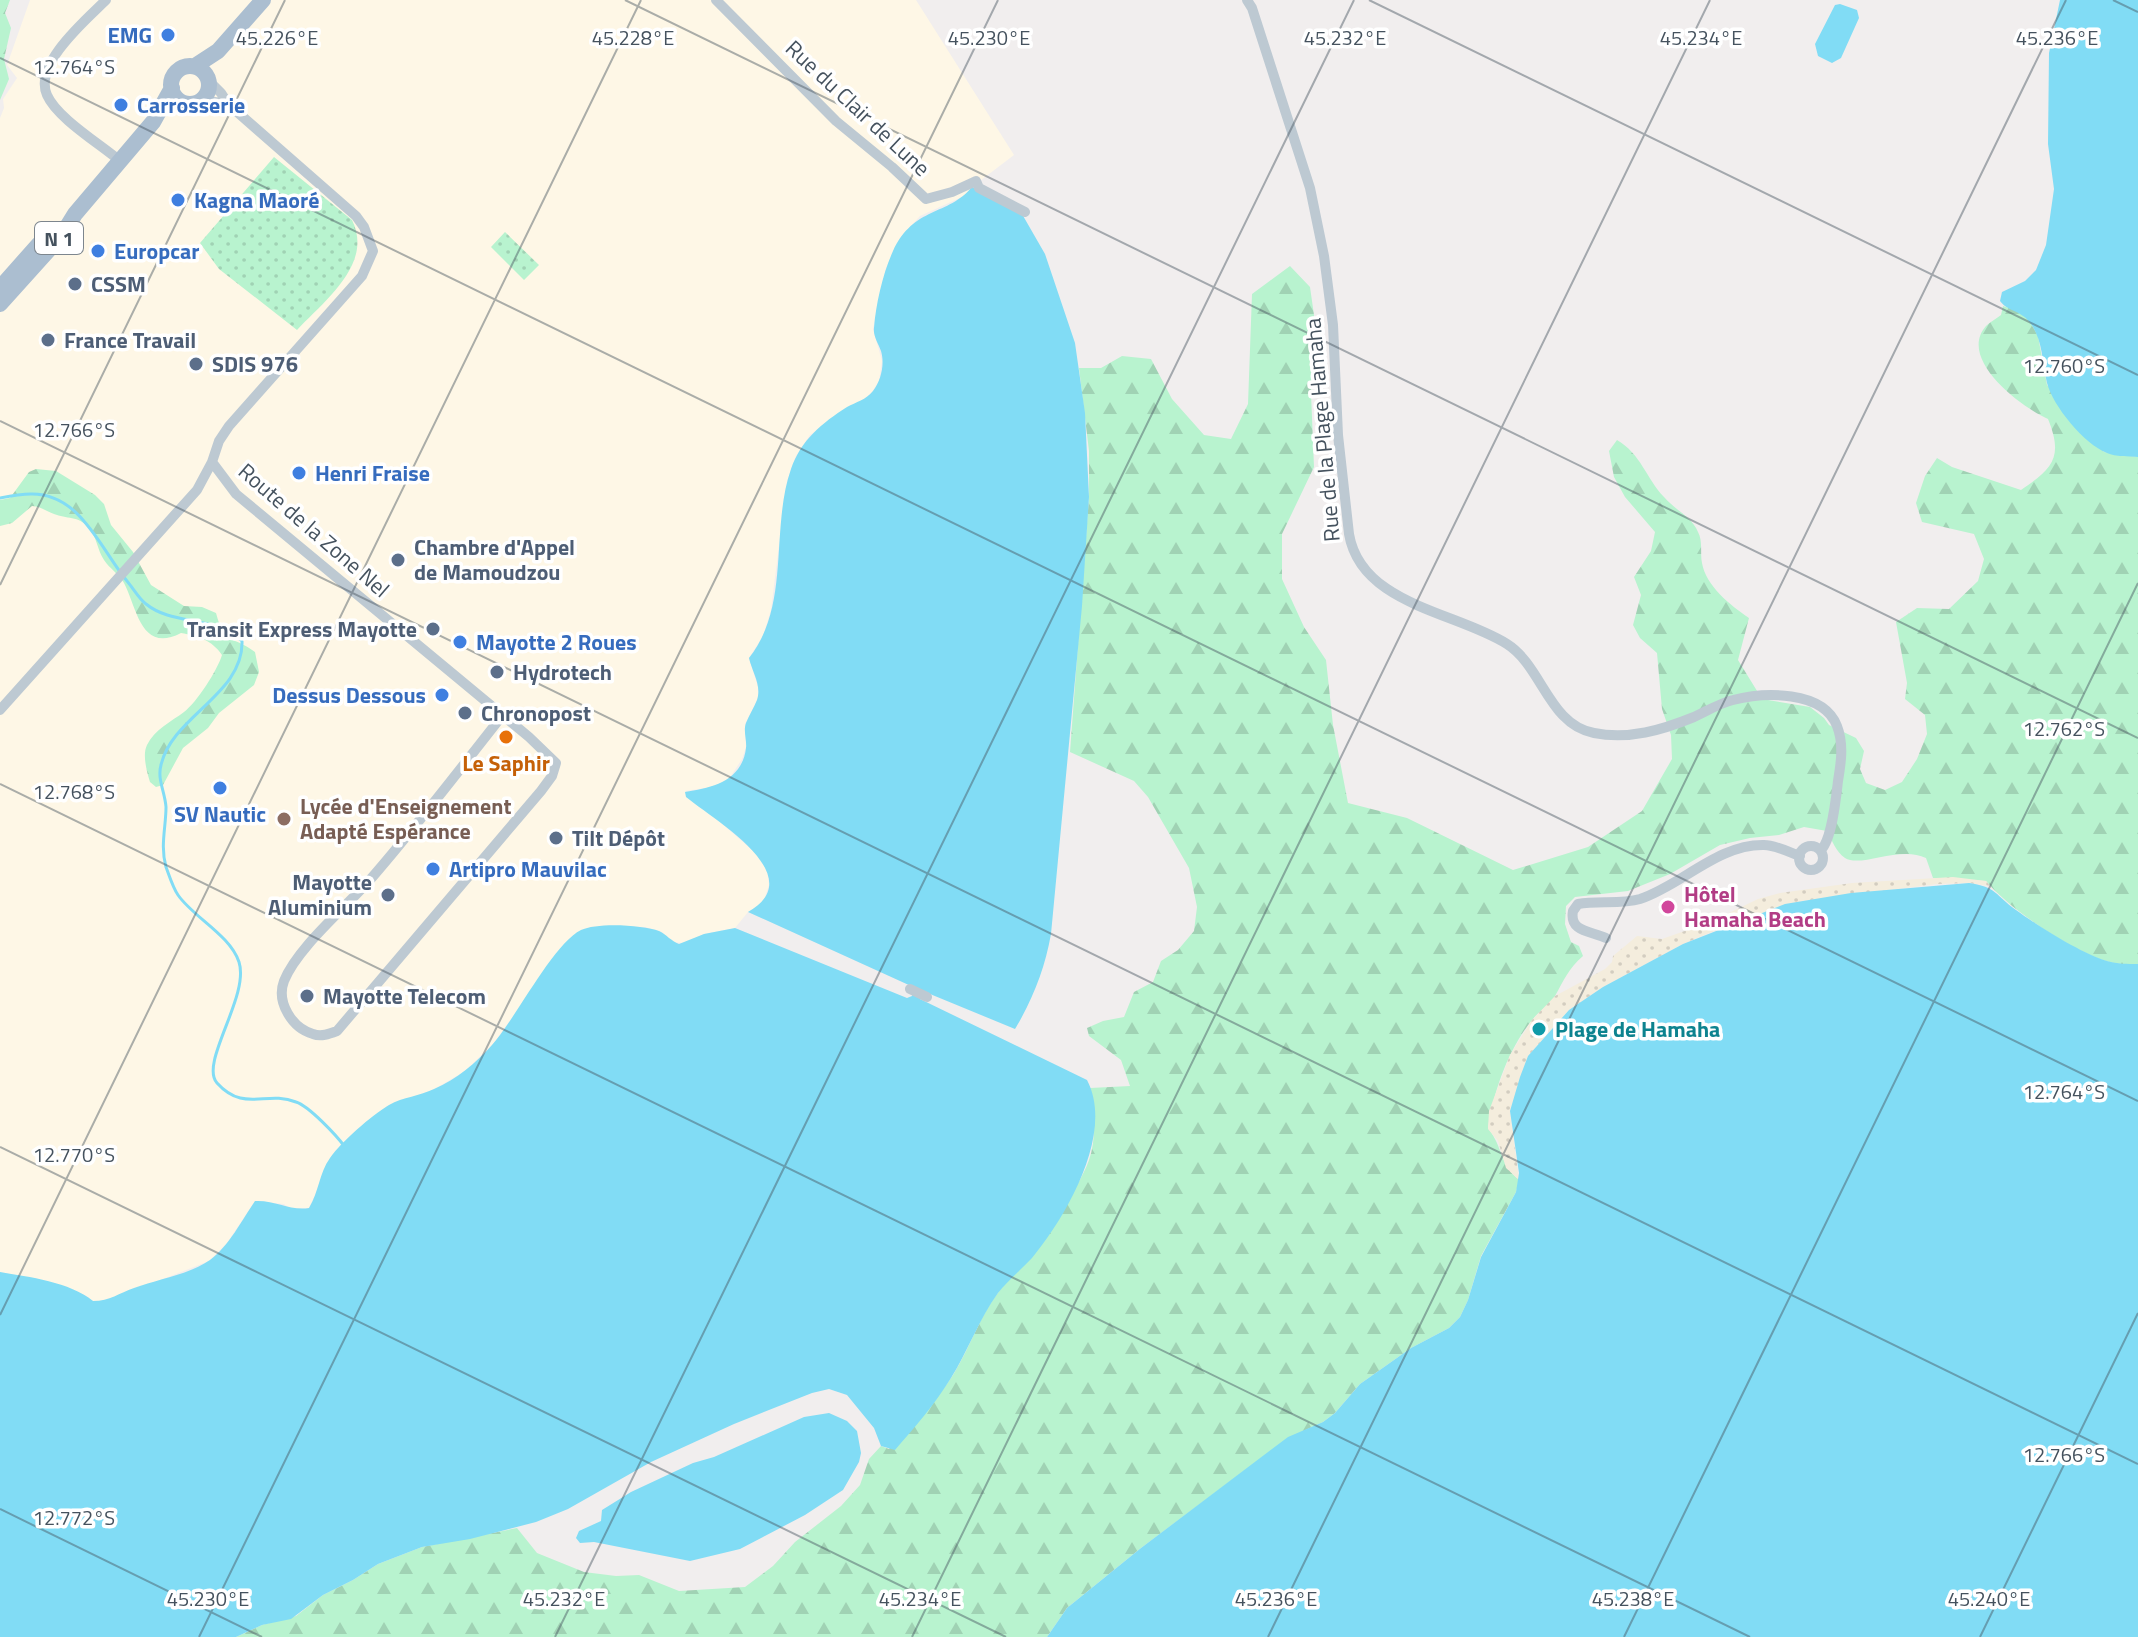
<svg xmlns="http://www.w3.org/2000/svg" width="2138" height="1637" font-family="'Titillium Web',sans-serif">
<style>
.commercial{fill:#fef7e6}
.forest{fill:url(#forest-firs)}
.sand{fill:url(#sand-dots)}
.garden{fill:url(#garden-dots)}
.water{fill:#81dcf5}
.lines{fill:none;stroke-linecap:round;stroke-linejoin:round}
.stream{stroke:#81dcf5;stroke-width:3}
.street{stroke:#bdc9d2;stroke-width:10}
.primary{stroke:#abbed0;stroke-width:16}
.ticks{fill:none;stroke:#45525e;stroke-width:2;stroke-opacity:0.45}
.shop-dot{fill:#3f7fe0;stroke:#fff;stroke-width:3}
.service-dot{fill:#5c6f8a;stroke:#fff;stroke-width:3}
.food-dot{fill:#e8710a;stroke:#fff;stroke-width:3}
.education-dot{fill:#8d6e63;stroke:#fff;stroke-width:3}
.hotel-dot{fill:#d1479c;stroke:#fff;stroke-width:3}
.culture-dot{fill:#0f9aa8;stroke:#fff;stroke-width:3}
.labels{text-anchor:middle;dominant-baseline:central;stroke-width:7;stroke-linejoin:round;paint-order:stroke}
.shield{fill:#fff;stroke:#7d868e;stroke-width:2}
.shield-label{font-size:20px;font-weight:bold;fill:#45525e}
.shop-label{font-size:22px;font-weight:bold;fill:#366cbe;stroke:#fff;text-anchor:start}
.street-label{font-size:22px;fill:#45525e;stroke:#fff}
.service-label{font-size:22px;font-weight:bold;fill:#4e5e75;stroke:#fff;text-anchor:start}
.food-label{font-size:22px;font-weight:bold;fill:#c56008;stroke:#fff}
.education-label{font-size:22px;font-weight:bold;fill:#785e54;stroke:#fff;text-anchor:start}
.hotel-label{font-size:22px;font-weight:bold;fill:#b23c85;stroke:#fff;text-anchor:start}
.culture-label{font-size:22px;font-weight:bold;fill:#0d838f;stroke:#fff;text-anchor:start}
.ticks-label{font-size:20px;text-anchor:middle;fill:#45525e;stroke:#fff;stroke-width:7;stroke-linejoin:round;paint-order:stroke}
</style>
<defs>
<pattern id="forest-firs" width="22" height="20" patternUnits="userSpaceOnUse" patternTransform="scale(2)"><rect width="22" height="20" fill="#b8f3cf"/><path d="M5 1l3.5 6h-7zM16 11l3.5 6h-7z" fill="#a0d2b4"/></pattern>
<pattern id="sand-dots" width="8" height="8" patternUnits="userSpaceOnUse" patternTransform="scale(2)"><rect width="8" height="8" fill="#f4eddd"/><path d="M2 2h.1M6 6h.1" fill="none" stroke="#d3cdc0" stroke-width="1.8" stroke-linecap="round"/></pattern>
<pattern id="garden-dots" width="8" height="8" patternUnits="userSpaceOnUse" patternTransform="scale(2)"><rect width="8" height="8" fill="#b8f3cf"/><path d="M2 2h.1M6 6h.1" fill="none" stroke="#a0d2b4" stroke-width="1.8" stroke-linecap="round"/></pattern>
</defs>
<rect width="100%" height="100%" fill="#f1eeee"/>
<path class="commercial" d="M30 0H916L1014 155 972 187 964 196 920 216 900 238 886 268 873 329 882 361 879 381 872 392 862 401 848 407 810 435 796 456 787 481 771 610 763 636 749 658 758 687V698L745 724 746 747 742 759 729 779 713 787 685 791 761 858 768 874 769 885 763 903 748 912 735 928 704 934 685 943 671 942 662 932 645 927 600 926 565 944 493 1044 465 1071 433 1090 387 1106 335 1151 309 1208 291 1209 284 1204 255 1201 227 1243 209 1261 107 1301H93L85 1295 49 1283 0 1272V118L4 108 3 99 17 78 7 65Z"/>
<path class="forest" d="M0 0H10L5 13 11 28 4 59 9 79 0 100Z
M1290 266 1310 287 1315 322 1311 393 1314 467 1282 534V579L1304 627 1326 660 1333 725 1348 803 1407 818 1513 870 1588 847 1642 811 1672 759 1671 735 1662 709 1657 653 1640 638 1633 625 1641 595 1634 577 1651 551 1655 532 1625 497 1614 477 1609 451 1617 440C1641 454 1646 478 1664 497 1675 510 1692 517 1698 532 1703 541 1700 553 1702 563 1706 586 1730 605 1749 618L1738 660 1762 699 1810 707 1824 718 1829 725 1856 738 1864 751 1860 769 1866 783 1885 790 1902 782 1917 759 1927 734 1925 715 1905 699 1907 683 1896 622 1917 608 1949 609 1978 581 1984 559 1974 534 1922 522 1916 503 1925 476 1937 458 1952 467 2021 490C2052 469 2064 458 2048 419 2021 407 1957 359 1986 326 1990 322 1997 318 2001 315L2003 306 2018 311 2029 320 2038 336 2047 385 2104 452 2138 457V964C2127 964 2117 965 2106 961 2072 951 2009 909 1986 881L1933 878 1926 858C1900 845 1861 868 1845 858 1836 852 1832 840 1827 831L1804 827 1779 835 1750 838 1720 845 1670 874 1628 891 1575 897 1566 906 1565 924 1571 942 1579 946 1583 956C1568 969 1564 980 1555 996 1550 1005 1539 1011 1533 1019 1508 1049 1494 1091 1488 1128 1504 1149 1498 1161 1519 1180L1516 1192 1481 1256 1468 1300 1460 1317 1449 1328 1411 1348 1360 1384 1335 1413 1323 1422 1288 1438 1141 1548 1067 1608 1047 1637H236L262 1625 296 1616 323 1595 353 1580 378 1564 422 1547 517 1528 537 1553 584 1572 616 1576 639 1575 679 1591 745 1587 773 1566 795 1542 841 1506 860 1485 869 1459 881 1446 889 1449C910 1425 936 1402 953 1375 970 1348 980 1315 1000 1290 1027 1257 1075 1199 1089 1160 1097 1138 1094 1110 1090 1088L1130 1086 1121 1060 1089 1036 1087 1028 1103 1021 1124 1017 1134 992 1153 982 1161 961 1178 950 1194 931 1197 907 1189 868 1148 797 1134 781 1070 752 1089 497V451L1079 368H1101L1122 356 1151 359 1172 399 1204 435 1231 439 1248 404 1252 294Z
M36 469 56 471 95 495 104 504 111 525 133 552 151 585 184 606 202 607 216 613C225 647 231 634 255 652L259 672 254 685 219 713 208 728 183 748 163 785 156 787 150 782C147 772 142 755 147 745 154 730 172 721 184 712 197 702 217 671 222 655 212 640 198 636 181 633 141 654 137 608 124 583 119 574 110 569 104 560 97 550 97 536 88 527 79 516 66 519 54 514 46 511 42 507 32 506L12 523 0 526V500L10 498 29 472Z"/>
<path class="sand" d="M1953 877 1986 881 1990 886 1969 883 1937 884 1802 901 1749 920 1728 925 1683 944 1603 987 1569 1010 1528 1056 1510 1111 1519 1180 1506 1168 1498 1141 1488 1129 1489 1111 1510 1055 1532 1020 1555 996 1605 969 1612 962 1613 956 1637 936 1662 939 1710 922 1758 899 1780 893 1852 883Z"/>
<path class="garden" d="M274 157 352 220C374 264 324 301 297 330L219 269 200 243Z
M505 232 539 265 524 280 491 247Z"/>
<path class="water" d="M2060 0H2138V457C2128 456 2116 457 2107 453 2084 444 2053 406 2047 383 2043 367 2043 348 2036 333 2025 308 2011 315 2000 301L2002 292 2025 281 2036 270 2046 245 2054 189 2048 144 2049 53Z
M1840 4 1857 10 1859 18 1841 58 1832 63 1818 56 1815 44 1835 5Z
M972 187 1022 214 1045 254 1075 343 1085 413 1089 497 1082 606 1051 934C1045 968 1033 999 1015 1029L930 994 920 995V999L1087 1080C1115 1133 1066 1217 1032 1258 1021 1270 1008 1280 998 1293 979 1319 968 1351 951 1378 935 1404 915 1427 895 1450L881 1446 874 1428 847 1395 829 1389 812 1393 734 1424 651 1462 568 1509 536 1522 470 1539 422 1547 378 1564 353 1580 323 1595 291 1619 262 1625 236 1637H0V1272C29 1277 70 1282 93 1301 110 1301 119 1293 134 1288 158 1279 188 1275 210 1260 229 1246 242 1220 255 1201 276 1200 290 1211 309 1208 319 1192 319 1173 330 1158 342 1141 371 1116 389 1105 403 1097 420 1096 434 1089 457 1079 476 1063 492 1045 516 1018 553 944 581 930 597 922 644 925 659 931 667 935 671 941 679 944L704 934 735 928 907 998 912 996 914 990 911 986 748 912C812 876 714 820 686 797L685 792C712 788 742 781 746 748 747 740 743 731 746 723 749 715 754 708 757 700 762 685 752 672 749 658 791 605 770 529 791 469 801 440 822 423 847 407 856 402 866 400 873 391 881 381 885 364 881 351 878 343 873 336 874 328 876 303 883 273 893 251 914 206 948 216 972 187Z
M1969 883C1997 887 1995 895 2016 910 2038 926 2082 954 2107 961 2118 964 2127 964 2138 964V1637H1047L1067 1608 1141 1548 1288 1437 1323 1422 1335 1413 1360 1384 1411 1348 1449 1328 1460 1317 1468 1300 1481 1257 1516 1192 1519 1173 1510 1111 1520 1077 1528 1056 1569 1010 1603 987 1683 944 1785 904 1851 893Z
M829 1413 847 1421 857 1431 861 1453 859 1462 843 1490 805 1515 740 1549 690 1561 594 1542 580 1543 576 1538 579 1531 601 1521 602 1510 631 1492 693 1463 714 1457 804 1417Z"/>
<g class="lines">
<path class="stream" d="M0 498C10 496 21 494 31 494 80 493 100 548 127 581 133 588 139 599 146 604 173 626 214 615 242 641 244 694 172 716 161 765 157 779 165 792 166 807 166 827 160 846 166 867 169 875 173 888 178 895 193 917 230 935 239 962 250 996 199 1063 217 1083 244 1113 266 1090 296 1102 309 1106 337 1136 345 1147"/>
<path class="street" d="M106 0C87 19 33 64 47 95 57 118 100 144 120 161
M716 0 836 121 892 167 926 199 952 192 976 181 979 188 1025 212
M1247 0 1252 8 1310 188 1324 256 1333 325 1338 435 1349 534C1361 605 1457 612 1507 644 1542 666 1549 725 1594 733 1629 740 1662 730 1694 717 1707 711 1720 703 1733 700 1764 692 1823 690 1837 726 1844 744 1841 763 1838 781 1836 798 1832 839 1821 850
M209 81 221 93 228 104 356 216 364 227 373 251 362 276 229 426 219 441 212 462 236 494 529 737 556 763 552 776 541 791 337 1031C329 1034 321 1037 313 1034 292 1028 276 1002 284 981 298 946 350 904 375 874 419 823 460 769 502 716
M201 100 228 104
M0 710 197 490 212 462
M1799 858a12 12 0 1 1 24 0a12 12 0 1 1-24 0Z
M1606 938C1591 931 1569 932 1573 911L1578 904C1598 900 1620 905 1640 899 1682 885 1718 844 1764 845 1775 845 1789 852 1800 856
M910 989 927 997"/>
<path class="primary" d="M195 66 218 51 263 0
M171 85a19 19 0 1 1 38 0a19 19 0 1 1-38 0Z
M0 288 39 244
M0 304 62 235 75 214 153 122 172 88"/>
</g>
<path class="ticks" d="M625 0 2138 738M1369 0 2138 375M2113 0 2138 12M0 58 2138 1101M0 421 2138 1464M0 585 285 0M0 784 1750 1637M0 1147 1006 1637M0 1315 641 0M0 1509 262 1637M199 1637 998 0M555 1637 1354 0M912 1637 1710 0M1268 1637 2066 0M1624 1637 2138 583M1980 1637 2138 1313"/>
<g class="shop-dot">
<circle cx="168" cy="35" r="8"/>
<circle cx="121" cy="105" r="8"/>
<circle cx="178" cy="200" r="8"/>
<circle cx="98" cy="251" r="8"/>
<circle cx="299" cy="473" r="8"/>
<circle cx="460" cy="642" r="8"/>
<circle cx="442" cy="695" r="8"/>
<circle cx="220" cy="788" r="8"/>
<circle cx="433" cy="869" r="8"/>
</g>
<g class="service-dot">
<circle cx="75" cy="284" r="8"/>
<circle cx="48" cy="340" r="8"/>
<circle cx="196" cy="364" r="8"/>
<circle cx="398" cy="560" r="8"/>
<circle cx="433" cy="629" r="8"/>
<circle cx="497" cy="672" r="8"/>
<circle cx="465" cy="713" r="8"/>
<circle cx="556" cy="838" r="8"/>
<circle cx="388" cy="895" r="8"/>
<circle cx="307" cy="996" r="8"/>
</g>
<circle class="food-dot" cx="506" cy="737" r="8"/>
<circle class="education-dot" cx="284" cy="819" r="8"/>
<circle class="hotel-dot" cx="1668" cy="907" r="8"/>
<circle class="culture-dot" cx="1539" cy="1029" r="8"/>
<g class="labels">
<rect class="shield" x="35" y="222" width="48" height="32" rx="6"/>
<g class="shield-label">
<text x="59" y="238">N 1</text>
</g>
<g class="shop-label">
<text x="152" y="35" text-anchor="end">EMG</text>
<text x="137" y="105">Carrosserie</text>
<text x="194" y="200">Kagna Maoré</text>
<text x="114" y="251">Europcar</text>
<text x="315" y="473">Henri Fraise</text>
<text x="476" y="642">Mayotte 2 Roues</text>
<text x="426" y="695" text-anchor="end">Dessus Dessous</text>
<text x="220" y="814" text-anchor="middle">SV Nautic</text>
<text x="449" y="869">Artipro Mauvilac</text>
</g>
<g class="street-label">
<text transform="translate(858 108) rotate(43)">Rue du Clair de Lune</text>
<text transform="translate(1322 430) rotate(-95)">Rue de la Plage Hamaha</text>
<text transform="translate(314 530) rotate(41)">Route de la Zone Nel</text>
</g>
<g class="service-label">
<text x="91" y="284">CSSM</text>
<text x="64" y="340">France Travail</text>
<text x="212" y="364">SDIS 976</text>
<text x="414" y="547">Chambre d'Appel<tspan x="414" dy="25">de Mamoudzou</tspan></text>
<text x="417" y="629" text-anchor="end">Transit Express Mayotte</text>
<text x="513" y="672">Hydrotech</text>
<text x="481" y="713">Chronopost</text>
<text x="572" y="838">Tilt Dépôt</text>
<text x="372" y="882" text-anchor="end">Mayotte<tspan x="372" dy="25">Aluminium</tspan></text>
<text x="323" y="996">Mayotte Telecom</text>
</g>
<g class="food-label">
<text x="506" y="763">Le Saphir</text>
</g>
<g class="education-label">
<text x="300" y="806">Lycée d'Enseignement<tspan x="300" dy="25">Adapté Espérance</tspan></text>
</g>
<g class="hotel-label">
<text x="1684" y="894">Hôtel<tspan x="1684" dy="25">Hamaha Beach</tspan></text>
</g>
<g class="culture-label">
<text x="1555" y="1029">Plage de Hamaha</text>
</g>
</g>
<g class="ticks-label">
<text x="277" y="45">45.226°E</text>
<text x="633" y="45">45.228°E</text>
<text x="989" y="45">45.230°E</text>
<text x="1345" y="45">45.232°E</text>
<text x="1701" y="45">45.234°E</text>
<text x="2057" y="45">45.236°E</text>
<text x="74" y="74">12.764°S</text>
<text x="2064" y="373">12.760°S</text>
<text x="74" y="437">12.766°S</text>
<text x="2064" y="736">12.762°S</text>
<text x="74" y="799">12.768°S</text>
<text x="2064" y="1099">12.764°S</text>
<text x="74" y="1162">12.770°S</text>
<text x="2064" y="1462">12.766°S</text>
<text x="74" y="1525">12.772°S</text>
<text x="208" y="1606">45.230°E</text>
<text x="564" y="1606">45.232°E</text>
<text x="920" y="1606">45.234°E</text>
<text x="1276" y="1606">45.236°E</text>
<text x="1633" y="1606">45.238°E</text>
<text x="1989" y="1606">45.240°E</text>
</g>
</svg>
